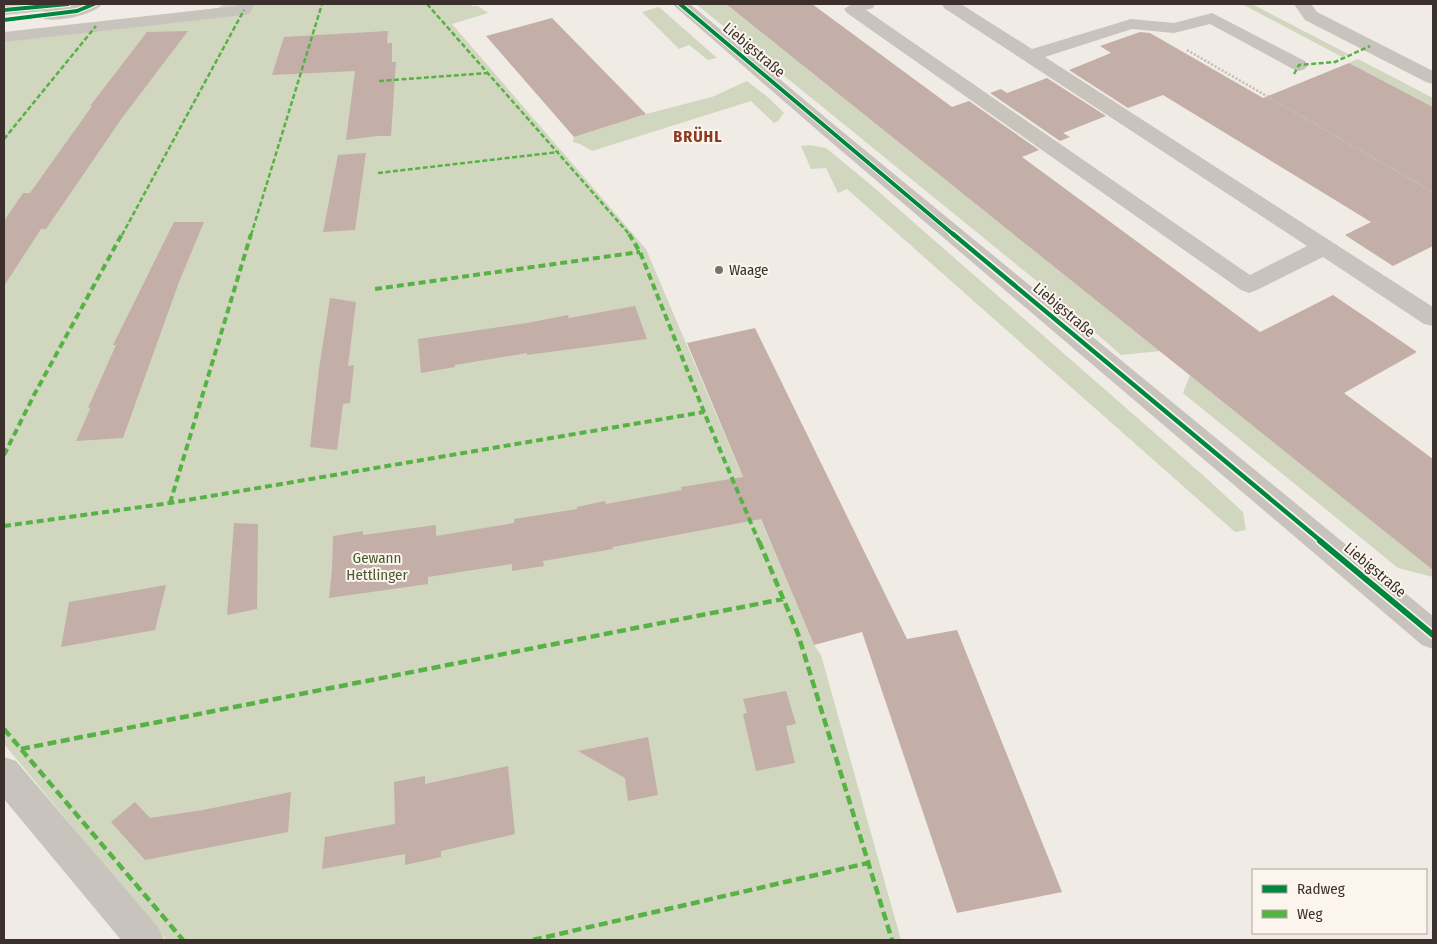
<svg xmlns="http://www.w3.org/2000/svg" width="1437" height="944" font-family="'Fira Sans Condensed',sans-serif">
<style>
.green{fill:#d1d6bf}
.building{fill:#c3afa7}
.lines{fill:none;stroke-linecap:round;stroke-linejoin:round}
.path{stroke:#c2bbb6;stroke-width:2.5;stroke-dasharray:2 2;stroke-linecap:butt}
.minor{fill:#c9c3be;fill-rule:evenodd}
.quiet-far2{stroke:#57b246;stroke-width:2.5;stroke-dasharray:5 2.5;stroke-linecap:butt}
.quiet-far1{stroke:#57b246;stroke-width:4;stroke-dasharray:7 4;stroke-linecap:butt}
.quiet{stroke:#57b246;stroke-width:4.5;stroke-dasharray:9 4.5;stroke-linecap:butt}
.cycleway-far2-casing{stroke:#fbf5ee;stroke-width:6}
.cycleway-far1-casing{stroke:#fbf5ee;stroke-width:8}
.cycleway-casing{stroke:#fbf5ee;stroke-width:9}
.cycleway-far2{stroke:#00873e;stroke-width:4}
.cycleway-far1{stroke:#00873e;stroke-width:4.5}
.cycleway{stroke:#00873e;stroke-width:6}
.poi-dot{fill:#7a716c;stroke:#fbf5ee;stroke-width:2}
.labels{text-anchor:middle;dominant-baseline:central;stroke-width:4;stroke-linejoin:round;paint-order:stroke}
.street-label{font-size:15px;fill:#3b302b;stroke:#fbf5ee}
.poi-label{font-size:15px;fill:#3b302b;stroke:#fbf5ee;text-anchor:start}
.park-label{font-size:15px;fill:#4a5a2e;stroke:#fbf5ee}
.far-district-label{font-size:16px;font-weight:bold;letter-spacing:1px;fill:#8c3b22;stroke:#fbf5ee}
</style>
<rect width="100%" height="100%" fill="#f0ebe5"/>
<path class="green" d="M224 4H472V6H478L488 13 452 24 646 249 814 645 821 655 901 940H166L4 744V33L218 8Z
M696 4H726L1160 351 1121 355 1033 278Z
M1242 4H1252L1348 54 1342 57Z
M659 7 717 58 708 60 689 45 679 49 642 12Z
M1358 59 1433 98V107L1349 63Z
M747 81 769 98 784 113 778 121 774 123 751 101 592 151 580 144 573 142 574 137 646 114 712 97Z
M809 145 826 148 871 185 1205 477 1243 512 1246 530 1235 532 847 189 838 193 826 168 811 169 801 146Z
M1190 375 1433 569V577L1398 568 1183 393Z"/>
<path class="building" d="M726 4H812L952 107 969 101 1039 150 1022 157 1260 332 1333 295 1417 352 1344 393 1433 459V570Z
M552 18 646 114 574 137 486 36Z
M188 31 122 118 46 229H41L4 286V221L23 193H30L92 106H90L147 32Z
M388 31 387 43H392V62H396L391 136H377L346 140 355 71 272 75 284 37Z
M1140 32 1150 33 1263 98 1349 63 1433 107V246L1393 266 1345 235 1371 222 1163 95 1128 108 1069 70 1111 53 1100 46Z
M1047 78 1106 116 1063 133 1070 137 1060 141 990 93 1001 89 1007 93Z
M366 153 355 230 323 232 338 155Z
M174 222H204L179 282 123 438 76 441 91 407 88 408 116 345H113Z
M330 298 356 302 348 366 354 365 350 403 343 404 337 450 310 447 319 369Z
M635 306 647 339 527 355V353L455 365V367L421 373 418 339 527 323 568 315 569 318Z
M755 328 907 639 957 630 1062 892 957 913 862 632 814 645 761 519 613 547V549L543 561 544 566 512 571V564L428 577V584L329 598 332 569 333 536 363 531V535L436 525V536L514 523V519L577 509V507L605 501 606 504 682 490 681 487 743 477 687 343Z
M234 523 258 524 257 609 227 615Z
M166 585 155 630 61 647 69 602Z
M786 691 796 724 786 726 795 763 756 771 743 714 747 713 743 699Z
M648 737 658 795 628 801 625 778 578 751Z
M508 766 515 834 441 851V857L405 865V854L322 869 325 837 395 824 394 782 425 776V784Z
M291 792 288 832 145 860 111 822 135 802 150 818 203 810Z"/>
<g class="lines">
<path class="path" d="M1187 50 1433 192"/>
<path class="minor" d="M16 4H102C95 15 57 22 44 19L41 15 44 11 4 15V5Z
M238 4H254L250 14 244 15 4 42V32L237 6Z
M672 4H690L838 128 1433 616V649L1422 645 824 136Z
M852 4H875L873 8 866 10 1250 275 1307 246 944 8 942 4H961L1032 49 1131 19 1174 23 1212 13 1305 61 1308 65 1305 69 1299 71 1293 69 1210 24 1174 33 1132 29 1045 57 1433 307V326L1424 324 1323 257 1257 290 1249 293 1241 290 847 13 844 9Z
M1294 4H1311L1317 12 1433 71V84L1426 82 1305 20Z
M4 757 16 761 158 927 164 940H121L4 799Z"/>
<path class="quiet-far2" d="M427 4 630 235
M1294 74 1299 65 1335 62 1370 46
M379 81 488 73
M4 139 96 26
M378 173 559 152
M122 235 244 10
M251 235 322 4"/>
<path class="quiet-far1" d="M629 234 640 252 704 412 759 542
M375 289 640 252
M4 455 34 395 122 234
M170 503 251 234
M4 526 170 503 704 412"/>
<path class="quiet" d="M759 541 798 634 892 940
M4 729 183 940
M21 749 783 599
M533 940 868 863"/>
<defs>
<path id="cycleway-far2" d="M680 4 954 235
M4 10 68 4
M4 20 77 11 94 4"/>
<path id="cycleway-far1" d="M953 234 1322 542"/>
<path id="cycleway" d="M1320 541 1433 635"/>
</defs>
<use href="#cycleway-far2" class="cycleway-far2-casing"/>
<use href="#cycleway-far1" class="cycleway-far1-casing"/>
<use href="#cycleway" class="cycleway-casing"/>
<use href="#cycleway-far2" class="cycleway-far2"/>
<use href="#cycleway-far1" class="cycleway-far1"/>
<use href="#cycleway" class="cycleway"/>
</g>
<circle class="poi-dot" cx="719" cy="270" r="5"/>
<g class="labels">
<g class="street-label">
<text transform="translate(754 50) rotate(40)">Liebigstraße</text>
<text transform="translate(1064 310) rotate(40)">Liebigstraße</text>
<text transform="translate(1375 570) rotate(40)">Liebigstraße</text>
</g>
<g class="poi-label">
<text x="729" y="270">Waage</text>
</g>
<g class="park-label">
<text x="377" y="558">Gewann<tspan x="377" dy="17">Hettlinger</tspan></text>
</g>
<g class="far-district-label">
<text x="698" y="136">BRÜHL</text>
</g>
</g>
<rect width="1437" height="944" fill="none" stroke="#3b302b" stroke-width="10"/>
<rect x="1252" y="869" width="175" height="65" fill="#fbf5ee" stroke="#aea6a0"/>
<rect x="1262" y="885" width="25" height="8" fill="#00873e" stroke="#aea6a0"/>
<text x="1297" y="894" font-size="15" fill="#3b302b">Radweg</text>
<rect x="1262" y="910" width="25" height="8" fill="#57b246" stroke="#aea6a0"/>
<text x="1297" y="919" font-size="15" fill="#3b302b">Weg</text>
</svg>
